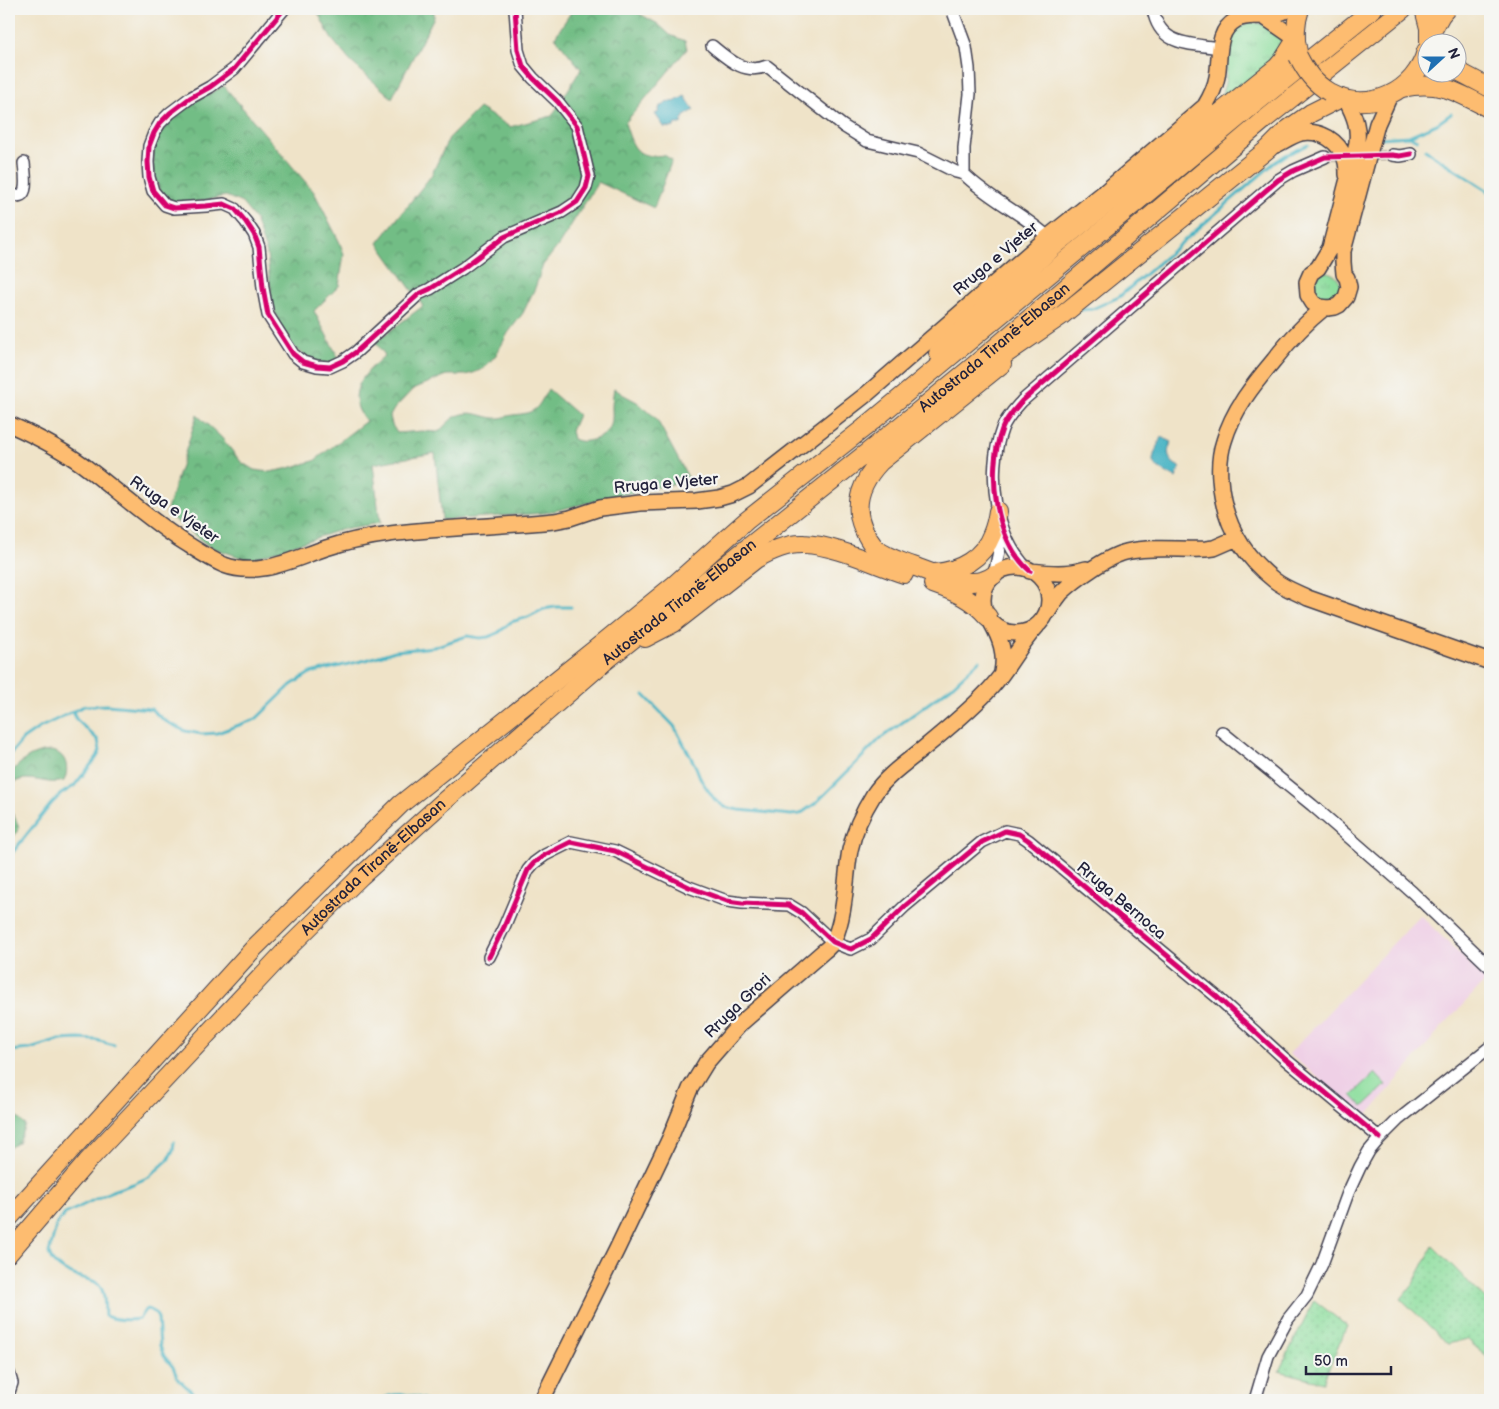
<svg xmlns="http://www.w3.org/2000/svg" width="1499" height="1409" font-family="'Balsamiq Sans',sans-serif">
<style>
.built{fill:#efd0e6}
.grass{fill:url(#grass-tufts);stroke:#58806c}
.forest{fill:url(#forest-crowns);stroke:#4a7060}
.park{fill:url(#park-dots);stroke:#58806c}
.pitch{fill:#8dde9e;stroke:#58806c}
.water{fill:#48b4c4;stroke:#356b80}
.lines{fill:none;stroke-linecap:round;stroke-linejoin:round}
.stream{stroke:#48b4c4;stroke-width:3}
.minor-tunnel{stroke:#c6bcac;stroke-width:11;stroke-dasharray:11 5.5;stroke-linecap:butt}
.minor-casing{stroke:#413f50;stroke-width:14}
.major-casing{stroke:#413f50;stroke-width:18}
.highway-casing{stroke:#413f50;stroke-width:20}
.minor{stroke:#fff;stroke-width:11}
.major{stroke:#fdbc70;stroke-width:15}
.highway{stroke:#fdbc70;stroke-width:18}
.highway-bridge-casing{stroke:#413f50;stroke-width:20;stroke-linecap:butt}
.highway-bridge{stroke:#fdbc70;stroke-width:18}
.cycleway-casing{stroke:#f6f6f2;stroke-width:8}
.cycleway{stroke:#d6006c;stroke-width:5}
.labels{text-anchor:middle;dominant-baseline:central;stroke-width:4.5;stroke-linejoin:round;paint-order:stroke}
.street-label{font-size:16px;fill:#22223b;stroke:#f6f6f2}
</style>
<defs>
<pattern id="grass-tufts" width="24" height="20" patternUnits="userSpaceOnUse" patternTransform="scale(1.25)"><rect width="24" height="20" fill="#8dde9e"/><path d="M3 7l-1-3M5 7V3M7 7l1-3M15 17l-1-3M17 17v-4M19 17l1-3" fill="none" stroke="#79be89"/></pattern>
<pattern id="forest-crowns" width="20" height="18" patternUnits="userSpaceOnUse" patternTransform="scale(1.25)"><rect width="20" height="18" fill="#72bd85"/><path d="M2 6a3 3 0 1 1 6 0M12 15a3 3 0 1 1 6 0" fill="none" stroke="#5d996e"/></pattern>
<pattern id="park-dots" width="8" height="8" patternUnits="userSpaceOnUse" patternTransform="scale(1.25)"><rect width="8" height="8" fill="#8dde9e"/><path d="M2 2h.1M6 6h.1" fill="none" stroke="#79be89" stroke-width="1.8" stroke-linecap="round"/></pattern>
</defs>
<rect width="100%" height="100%" fill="#f6f6f2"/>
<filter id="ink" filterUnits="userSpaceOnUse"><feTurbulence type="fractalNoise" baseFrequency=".02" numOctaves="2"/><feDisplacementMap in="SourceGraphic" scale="10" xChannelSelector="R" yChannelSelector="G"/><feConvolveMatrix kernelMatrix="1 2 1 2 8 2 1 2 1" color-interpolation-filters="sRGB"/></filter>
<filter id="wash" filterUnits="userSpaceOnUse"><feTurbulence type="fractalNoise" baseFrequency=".0096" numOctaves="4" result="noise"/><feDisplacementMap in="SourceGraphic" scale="20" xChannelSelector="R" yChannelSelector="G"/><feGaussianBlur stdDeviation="1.12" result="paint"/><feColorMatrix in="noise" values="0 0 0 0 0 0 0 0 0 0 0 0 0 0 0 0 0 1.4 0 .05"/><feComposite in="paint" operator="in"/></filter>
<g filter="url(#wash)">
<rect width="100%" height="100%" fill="#efe3c8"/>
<path class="built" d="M1420 915 1486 980 1440 1029 1366 1117 1289 1054Z"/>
<path class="grass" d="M1251 22 1262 24 1280 37C1282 47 1280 52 1274 60L1212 112 1220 99 1225 84 1227 68 1226 47 1234 28Z
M1326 272C1346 275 1346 301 1328 301 1324 301 1320 299 1316 297L1313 281 1320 273Z"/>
<path class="forest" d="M316 9H434V17L392 98 350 61 331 38Z
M573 9H631L658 24 670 35 685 41 687 49 625 123C633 148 636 159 664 155L672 160 654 208 598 182 558 246 543 265 535 288 523 313 508 333 496 355 483 369 473 373 465 375H447L413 389 394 409 390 416 392 425 397 433 422 431 438 432C448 424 450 417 463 414 474 411 483 417 494 418 500 419 507 416 513 415 537 413 537 409 548 389L578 415 571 431 573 439C580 442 584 442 592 440 611 435 613 425 612 408 612 401 613 394 614 388L622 394 637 402 656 418 690 481 643 490 545 513 442 520 435 453 373 464 380 523 343 529 249 560 210 547 166 513 197 415 221 437 241 462 254 470 270 472 285 469 314 461 366 421C363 417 359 412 358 408 350 385 370 369 385 355L375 342 423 306 378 243 431 176 449 138 479 108 510 127 552 116 581 69 555 37Z
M224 86 314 192 339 241 344 254 339 286 314 311 339 359 328 364 312 360 291 345 280 325 272 304 267 254 255 219 242 203 226 196 201 201 174 204 159 190 153 171 154 145 165 124 197 100Z
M50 751C66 752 70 768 64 781 43 787 24 769 9 788V775C21 761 30 753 50 751Z
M9 810C14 815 17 821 19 828L9 845Z
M9 1112 13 1113 25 1125 18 1142 9 1148Z"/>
<path class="park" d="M1433 1246 1490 1304V1360L1467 1339 1448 1344 1401 1299 1413 1284Z
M1314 1300 1347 1326 1323 1382 1279 1371Z"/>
<path class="pitch" d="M1375 1073 1386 1085 1363 1107 1352 1095Z"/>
<path class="water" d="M685 96 694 110 683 117 684 118 681 120 683 122 680 124H676L673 128 671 127 669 128 668 126 665 128 655 114 659 112 658 110 660 108 659 107 664 105 668 101 670 102 672 101 674 102Z
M1161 437 1172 442C1165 452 1168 462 1180 467L1176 478C1148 462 1149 467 1161 437Z"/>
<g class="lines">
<path class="stream" d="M1409 136 1417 140
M1380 138 1409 136 1437 124 1451 114
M1425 150 1490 192
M1081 310 1092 309 1119 297 1274 163 1286 155 1308 145
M644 695 674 726 696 767 701 780 715 800 725 807 739 810 791 815 800 814 816 803 881 738 951 687 980 660
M9 756 23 739 39 728 84 706 107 705 151 709 165 721 185 731 202 734 217 733 256 719 291 685 310 673 366 660 395 651 434 647 467 636 480 638 488 637 498 633 511 622 528 617 544 609 555 607H571
M9 857 51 804 61 794 74 786 97 757 100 750 98 740 76 719 73 711
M9 1051 30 1049 60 1040 79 1039 96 1040 114 1045
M174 1142 173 1150 168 1160 149 1177 133 1184 112 1191 65 1214 57 1223 49 1253C52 1268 72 1275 86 1279 91 1280 96 1281 99 1285 106 1293 104 1306 105 1316 117 1320 126 1321 139 1319L145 1310 148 1309 155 1313 158 1318 160 1346 164 1356 173 1367 178 1379 201 1400
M381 1400C393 1391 412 1395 425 1400"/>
</g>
</g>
<g filter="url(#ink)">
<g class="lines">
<path class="minor-tunnel" d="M1325 157 1392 155"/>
<defs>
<path id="minor" d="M284 9 234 69 210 87 190 98 170 113 160 123 154 133 149 146 148 162 149 177 153 191 165 205 174 208 206 206 224 204 235 209 246 222 254 234 259 247 263 288 268 315 293 354 303 362 317 366 330 367 343 361 356 352 419 294 430 289 463 268 504 237 562 212 577 202 586 188 589 176 577 126 558 102 533 78 523 66 518 50 515 9
M952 9 966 47 969 68 970 94 964 148V174C989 199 1022 213 1048 237
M1153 9C1159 46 1188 43 1219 48
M712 46C729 60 745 75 767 66L843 126 867 141 918 153 956 172 964 174
M1392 155 1400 156 1411 154
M9 193C31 205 25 176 24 163
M1030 571C995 540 986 472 1002 429 1006 418 1015 409 1022 401L1278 180 1293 171 1325 157
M994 575 999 551 1000 527
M1222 732 1312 805 1412 892 1490 967
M489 957 504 927 528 870 534 863 545 855 571 842 615 851 689 887 727 901 742 903 789 905 802 913 833 942 845 947 851 949 871 939 905 906 982 842 1005 831 1019 834 1028 840 1216 996 1285 1059 1380 1138
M9 1373 12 1383 9 1392
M1255 1400 1268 1356 1288 1319 1307 1295 1322 1264 1348 1193 1360 1167 1369 1151 1380 1138 1398 1120 1490 1047"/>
<path id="major" d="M1263 16 1295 38
M1346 100C1355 116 1360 130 1356 148L1330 248 1318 268 1311 273 1307 282 1308 295 1313 303 1320 307 1328 308 1335 307 1339 305 1346 297 1349 287 1347 278 1344 274 1343 262V251L1377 124 1390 95
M1276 145C1284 141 1293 135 1301 133 1320 129 1339 141 1345 159 1347 164 1347 170 1347 175
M1324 308C1305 323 1289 341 1274 360 1253 385 1233 410 1224 441 1220 453 1219 466 1220 479 1223 521 1241 554 1274 580 1284 588 1296 592 1308 598L1490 662
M9 424C38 437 66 451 91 471 122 495 151 521 184 542 197 550 210 559 224 565 259 578 293 559 326 548 368 534 412 531 456 528 489 526 522 524 554 521L570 518 600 508 640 503 697 501 719 498 733 494 749 486 868 393 1048 237 1106 191 1205 106C1211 96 1215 88 1217 77 1221 57 1215 32 1236 20 1245 15 1253 17 1263 16 1272 16 1281 13 1289 9
M983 600a33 33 0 1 1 66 0a33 33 0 1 1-66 0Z
M1030 571C1049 573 1067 575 1086 569
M1048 612C1052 605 1056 599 1061 593 1074 580 1108 556 1126 552 1149 546 1181 550 1206 549L1214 548 1237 538
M991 622C1000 638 1006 653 1002 672
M542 1400 617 1249 670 1138 690 1089 706 1063 740 1024 824 951C828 948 832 944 834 940 846 912 845 879 850 850 854 831 864 810 874 794 887 775 907 762 924 748 946 730 968 712 987 692 1007 672 1018 646 1037 626"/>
<g id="highway">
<path d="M1424 9 1429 28V42"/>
<path d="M1429 37 1441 15 1446 9"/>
<path d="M1298 52C1294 37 1295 24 1300 9"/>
<path d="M1456 70 1490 88"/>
<path d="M1402 88C1440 80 1457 92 1490 109"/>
<path d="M1332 94C1369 114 1416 91 1426 51"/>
<path d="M938 353 996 298 1057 244 1277 67 1283 60 1295 41"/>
<path d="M987 367 1061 316 1268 149 1287 130 1311 113 1341 98"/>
<path d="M935 573C960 571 983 558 992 534 995 527 997 518 998 511"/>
<path d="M994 575C973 592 935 574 913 566 900 561 885 557 875 548 870 542 866 535 863 528 852 503 863 480 880 462L1002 364"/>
<path d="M933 584C956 592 972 599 988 617"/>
<path d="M645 638 674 623 756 559C770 551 787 543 804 544 834 545 874 564 904 574"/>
<path d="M9 1218 255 947 401 804 594 650 674 585 746 521 864 428 1252 106 1373 9"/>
<path id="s1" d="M9 1253 87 1162 291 945 361 876 442 803 603 663 894 431 971 368 1264 120 1403 9"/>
</g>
</defs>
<use href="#minor" class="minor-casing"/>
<use href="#major" class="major-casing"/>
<use href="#highway" class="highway-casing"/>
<use href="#minor" class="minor"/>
<use href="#major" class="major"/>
<use href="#highway" class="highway"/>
<defs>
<path id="highway-bridge" d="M1298 56C1306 72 1314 83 1329 92"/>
</defs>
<use href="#highway-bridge" class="highway-bridge-casing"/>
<use href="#highway-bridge" class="highway-bridge"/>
<defs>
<path id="cycleway" d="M284 9 234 69 210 87 190 98 170 113 160 123 154 133 149 146 148 162 149 177 153 191 165 205 174 208 206 206 224 204 235 209 246 222 254 234 259 247 263 288 268 315 293 354 303 362 317 366 330 367 343 361 356 352 419 294 430 289 463 268 504 237 562 212 577 202 586 188 589 176 577 126 558 102 533 78 523 66 518 50 515 9
M1030 571C995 540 986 472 1002 429 1006 418 1015 409 1022 401L1278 180 1293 171 1325 157 1392 155 1400 156 1411 154
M489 957 504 927 528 870 534 863 545 855 571 842 615 851 689 887 727 901 742 903 789 905 802 913 833 942 845 947 851 949 871 939 905 906 982 842 1005 831 1019 834 1028 840 1216 996 1285 1059 1380 1138"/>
</defs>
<use href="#cycleway" class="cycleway-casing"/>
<use href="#cycleway" class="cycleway"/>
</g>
</g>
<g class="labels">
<g class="street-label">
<text transform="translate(996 259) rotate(-40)">Rruga e Vjeter</text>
<text stroke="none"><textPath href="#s1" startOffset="1341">Autostrada Tiranë-Elbasan</textPath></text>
<text transform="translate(666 484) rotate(-5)">Rruga e Vjeter</text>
<text transform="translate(174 510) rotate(35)">Rruga e Vjeter</text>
<text stroke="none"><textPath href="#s1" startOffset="936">Autostrada Tiranë-Elbasan</textPath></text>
<text stroke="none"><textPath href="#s1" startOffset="531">Autostrada Tiranë-Elbasan</textPath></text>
<text transform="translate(1121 901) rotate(40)">Rruga Bernoca</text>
<text transform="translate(738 1006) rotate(-44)">Rruga Grori</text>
</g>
</g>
<rect width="1499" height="1409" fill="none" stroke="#f6f6f2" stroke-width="30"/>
<g transform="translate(1442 58) rotate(69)"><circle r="24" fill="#f6f6f2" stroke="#a1a1a9"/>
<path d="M0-4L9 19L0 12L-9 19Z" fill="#1f6fb2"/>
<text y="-8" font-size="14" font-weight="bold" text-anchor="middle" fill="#22223b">N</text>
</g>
<path d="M1306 1366v8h85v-8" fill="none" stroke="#22223b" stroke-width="2.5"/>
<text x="1314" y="1366" font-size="15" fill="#22223b" stroke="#f6f6f2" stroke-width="4" paint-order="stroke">50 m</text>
</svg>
